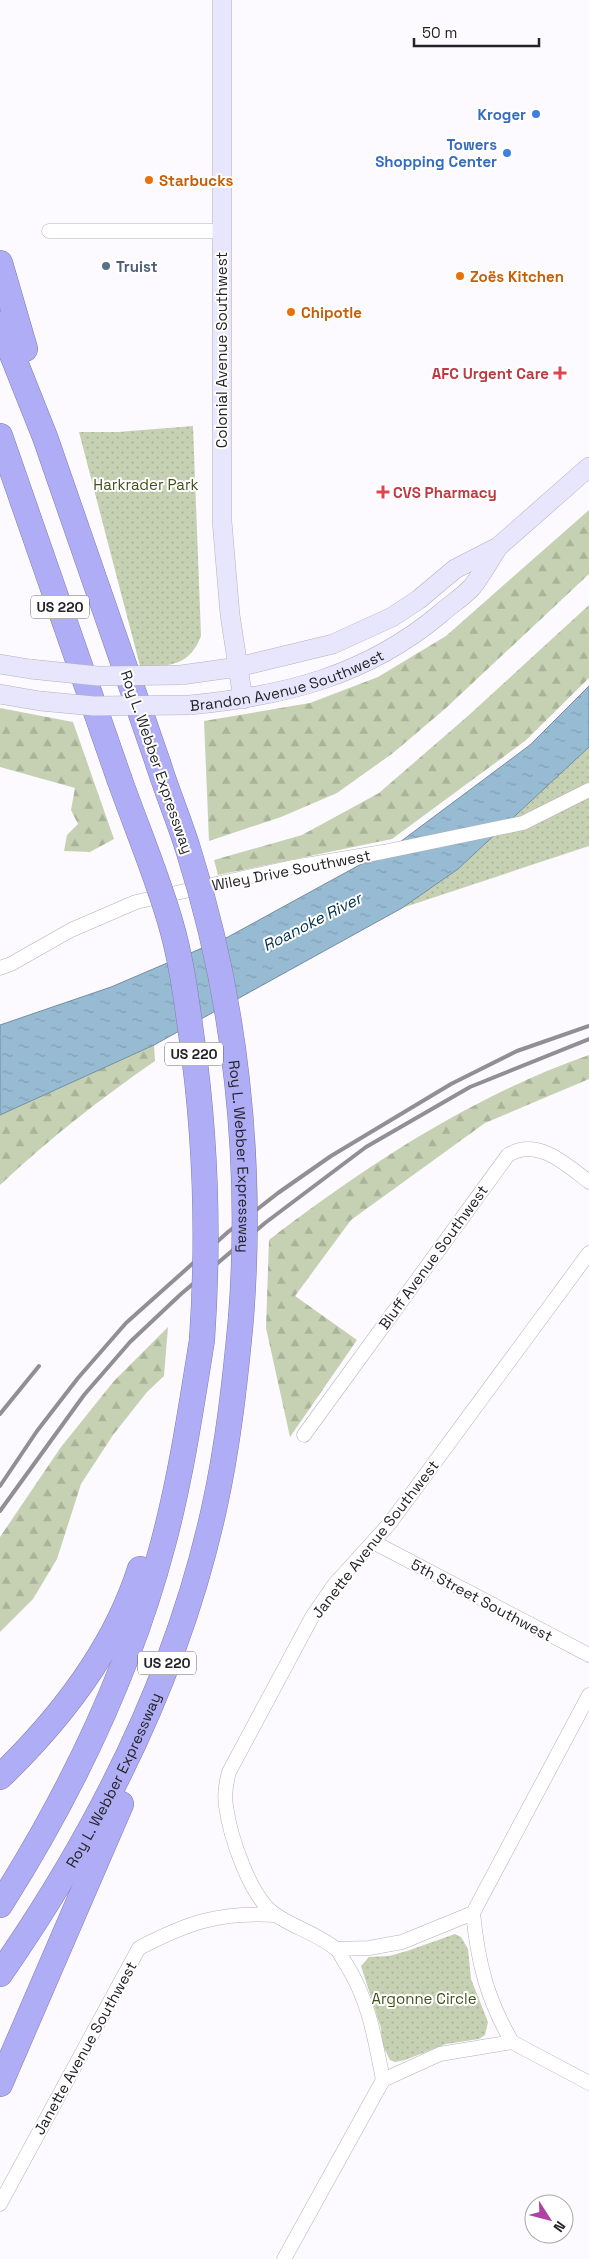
<svg xmlns="http://www.w3.org/2000/svg" width="589" height="2259" font-family="'Space Grotesk',sans-serif">
<style>
.grass{fill:url(#grass-dots)}
.forest{fill:url(#forest-firs)}
.water{fill:url(#water-ripples);stroke:#748d9f}
.lines{fill:none;stroke-linecap:round;stroke-linejoin:round}
.minor-casing{stroke:#b5b0b9;stroke-width:15}
.secondary-casing{stroke:#b5b0b9;stroke-width:20}
.motorway-casing{stroke:#7f7dae;stroke-width:26}
.minor{stroke:#fff;stroke-width:14}
.secondary{stroke:#e7e6fd;stroke-width:19}
.motorway{stroke:#b0adf7;stroke-width:25}
.rail{stroke:#918f93;stroke-width:4}
.secondary-bridge-casing{stroke:#b5b0b9;stroke-width:20;stroke-linecap:butt}
.motorway-bridge-casing{stroke:#7f7dae;stroke-width:26;stroke-linecap:butt}
.secondary-bridge{stroke:#e7e6fd;stroke-width:19}
.motorway-bridge{stroke:#b0adf7;stroke-width:25}
.shop-dot{fill:#3f7fe0;stroke:#fff;stroke-width:2}
.food-dot{fill:#e8710a;stroke:#fff;stroke-width:2}
.service-dot{fill:#5c6f8a;stroke:#fff;stroke-width:2}
.health-dot{fill:#e0444e;stroke:#fff;stroke-width:2}
.labels{text-anchor:middle;dominant-baseline:central;stroke-width:4;stroke-linejoin:round;paint-order:stroke}
.shield{fill:#fff;stroke:#666568;stroke-width:1}
.shield-label{font-size:14px;font-weight:bold;fill:#252327}
.shop-label{font-size:15px;font-weight:bold;fill:#366cbe;stroke:#fff;text-anchor:end}
.food-label{font-size:15px;font-weight:bold;fill:#c56008;stroke:#fff;text-anchor:start}
.service-label{font-size:15px;font-weight:bold;fill:#4e5e75;stroke:#fff;text-anchor:start}
.street-label{font-size:15px;fill:#252327;stroke:#fff}
.health-label{font-size:15px;font-weight:bold;fill:#be3a42;stroke:#fff;text-anchor:end}
.park-label{font-size:15px;fill:#3f5019;stroke:#fff}
.water-label{font-size:16px;font-style:italic;fill:#003049;stroke:#fff}
</style>
<defs>
<pattern id="grass-dots" width="8" height="8" patternUnits="userSpaceOnUse" patternTransform="scale(1.25)"><rect width="8" height="8" fill="#c5d1b2"/><path d="M2 2h.1M6 6h.1" fill="none" stroke="#a9b399" stroke-width="1.8" stroke-linecap="round"/></pattern>
<pattern id="forest-firs" width="22" height="20" patternUnits="userSpaceOnUse" patternTransform="scale(1.25)"><rect width="22" height="20" fill="#c5d1b2"/><path d="M5 1l3.5 6h-7zM16 11l3.5 6h-7z" fill="#a9b399"/></pattern>
<pattern id="water-ripples" width="26" height="14" patternUnits="userSpaceOnUse" patternTransform="scale(1.25)"><rect width="26" height="14" fill="#96bbd3"/><path d="M2 4q2-2 4 0t4 0M15 11q2-2 4 0t4 0" fill="none" stroke="#81a0b5"/></pattern>
</defs>
<rect width="100%" height="100%" fill="#fcfafe"/>
<path class="grass" d="M193 426 201 636C189 667 169 666 140 666L79 432H118Z
M589 747V846L402 908 458 869Z
M455 1934 461 1937 468 1949 471 1979 488 2022 485 2035 479 2039 446 2044 405 2060 395 2062 390 2060 382 2044 381 2028 361 1966 369 1957 389 1956 407 1951Z"/>
<path class="forest" d="M589 510V574L446 708 393 753 337 793 281 817 209 841 204 721 310 703 378 677 446 636Z
M589 605V678L525 741 392 839 218 875 214 860 302 835 379 793 469 715Z
M0 708 73 722 114 839 90 852 64 851 67 835 78 824 71 810 75 788 0 767Z
M154 1045 155 1061C100 1099 49 1139 0 1185V1115Z
M589 1055V1079L485 1123 351 1220 295 1296 357 1340 290 1437 266 1328 269 1240C365 1166 474 1095 589 1055Z
M168 1327 164 1376 147 1392 113 1435 81 1484 57 1559 33 1599 0 1632V1537L61 1447 114 1381Z"/>
<path class="water" d="M589 686V747L458 869 402 908 154 1045 0 1115V1025L111 987 228 937 396 845 530 745Z"/>
<g class="lines">
<defs>
<path id="minor" d="M49 231H222
M0 968 11 964 71 930 136 902 288 868 383 852 523 823 589 790
M304 1435 508 1155C537 1137 566 1164 589 1182
M375 1543 589 1655
M336 1949 369 1948 402 1942 473 1913
M512 2042C487 1999 478 1963 473 1913L589 1695
M512 2042 589 2083
M383 2080C375 2039 369 2000 346 1964 343 1960 340 1952 336 1949 320 1935 293 1927 276 1915 250 1898 230 1836 226 1806 224 1795 226 1783 229 1772L312 1617 334 1585 390 1523 589 1253
M0 2204 139 1948C189 1922 219 1912 276 1915
M284 2259 383 2080 440 2054 512 2042"/>
<g id="secondary">
<path d="M222 0V521L230 615 243 699"/>
<path d="M0 664 30 669"/>
<path d="M181 675 238 667 333 644 392 617 418 600 455 569 498 547 589 467"/>
<path d="M0 694 40 701"/>
<path id="s1" d="M190 705C284 696 366 676 440 614 450 605 463 597 472 587 481 576 489 561 497 549"/>
</g>
<g id="motorway">
<path d="M0 263 25 349"/>
<path d="M0 324 45 437 158 763"/>
<path d="M0 436 119 778"/>
<path d="M0 1777C59 1720 115 1648 140 1569"/>
<path d="M0 1905C71 1793 129 1673 163 1544 181 1477 191 1408 202 1340"/>
<path id="s2" d="M0 1974C98 1833 177 1677 214 1509 228 1446 235 1382 241 1318"/>
<path d="M0 2084 121 1804"/>
</g>
</defs>
<use href="#minor" class="minor-casing"/>
<use href="#secondary" class="secondary-casing"/>
<use href="#motorway" class="motorway-casing"/>
<use href="#minor" class="minor"/>
<use href="#secondary" class="secondary"/>
<use href="#motorway" class="motorway"/>
<path class="rail" d="M0 1414 39 1366
M0 1486 37 1431 78 1378 126 1323 228 1232 278 1193 331 1156 451 1084 517 1051 589 1026
M0 1511 84 1395 130 1342 181 1294 265 1223 366 1147 470 1087 589 1039"/>
<defs>
<path id="secondary-bridge" d="M30 669 98 676 181 675
M40 701 94 706 190 705"/>
<g id="motorway-bridge">
<path id="s3" d="M158 763C167 792 179 820 188 849 236 1000 253 1160 241 1318"/>
<path d="M119 778C136 826 156 873 170 921 181 958 186 996 191 1033 206 1135 209 1237 202 1340"/>
</g>
</defs>
<use href="#secondary-bridge" class="secondary-bridge-casing"/>
<use href="#motorway-bridge" class="motorway-bridge-casing"/>
<use href="#secondary-bridge" class="secondary-bridge"/>
<use href="#motorway-bridge" class="motorway-bridge"/>
</g>
<g class="shop-dot">
<circle cx="536" cy="114" r="5"/>
<circle cx="507" cy="153" r="5"/>
</g>
<g class="food-dot">
<circle cx="149" cy="180" r="5"/>
<circle cx="460" cy="276" r="5"/>
<circle cx="291" cy="312" r="5"/>
</g>
<circle class="service-dot" cx="106" cy="266" r="5"/>
<g class="health-dot">
<path d="M557.5 365.5h5v5h5v5h-5v5h-5v-5h-5v-5h5z"/>
<path d="M380.5 484.5h5v5h5v5h-5v5h-5v-5h-5v-5h5z"/>
</g>
<g class="labels">
<g class="shield">
<rect x="31" y="595.5" width="58" height="23" rx="4"/>
<rect x="165" y="1042.5" width="58" height="23" rx="4"/>
<rect x="138" y="1651.5" width="58" height="23" rx="4"/>
</g>
<g class="shield-label">
<text x="60" y="607">US 220</text>
<text x="194" y="1054">US 220</text>
<text x="167" y="1663">US 220</text>
</g>
<g class="shop-label">
<text x="526" y="114">Kroger</text>
<text x="497" y="144">Towers<tspan x="497" dy="17">Shopping Center</tspan></text>
</g>
<g class="food-label">
<text x="159" y="180">Starbucks</text>
<text x="470" y="276">Zoës Kitchen</text>
<text x="301" y="312">Chipotle</text>
</g>
<g class="service-label">
<text x="116" y="266">Truist</text>
</g>
<g class="street-label">
<text transform="translate(221 350) rotate(-90)">Colonial Avenue Southwest</text>
<text stroke="none"><textPath href="#s1" startOffset="100">Brandon Avenue Southwest</textPath></text>
<text transform="translate(157 762) rotate(71)">Roy L. Webber Expressway</text>
<text transform="translate(291 870) rotate(-11)">Wiley Drive Southwest</text>
<text stroke="none"><textPath href="#s3" startOffset="404">Roy L. Webber Expressway</textPath></text>
<text transform="translate(433 1257) rotate(-54)">Bluff Avenue Southwest</text>
<text transform="translate(375 1539) rotate(-52)">Janette Avenue Southwest</text>
<text transform="translate(482 1600) rotate(28)">5th Street Southwest</text>
<text stroke="none"><textPath href="#s2" startOffset="225">Roy L. Webber Expressway</textPath></text>
<text transform="translate(85 2048) rotate(-61)">Janette Avenue Southwest</text>
</g>
<g class="health-label">
<text x="549" y="373">AFC Urgent Care</text>
<text x="393" y="492" text-anchor="start">CVS Pharmacy</text>
</g>
<g class="park-label">
<text x="146" y="484">Harkrader Park</text>
<text x="424" y="1998">Argonne Circle</text>
</g>
<g class="water-label">
<text transform="translate(312 922) rotate(-27)">Roanoke River</text>
</g>
</g>
<g transform="translate(549 2219) rotate(126)"><circle r="24" fill="#ffffff" stroke="#a8a7a9"/>
<path d="M0-4L9 19L0 12L-9 19Z" fill="#b042a0"/>
<text y="-8" font-size="14" font-weight="bold" text-anchor="middle" fill="#252327">N</text>
</g>
<path d="M414 38v8h125v-8" fill="none" stroke="#252327" stroke-width="2.5"/>
<text x="422" y="38" font-size="15" fill="#252327" stroke="#ffffff" stroke-width="4" paint-order="stroke">50 m</text>
</svg>
